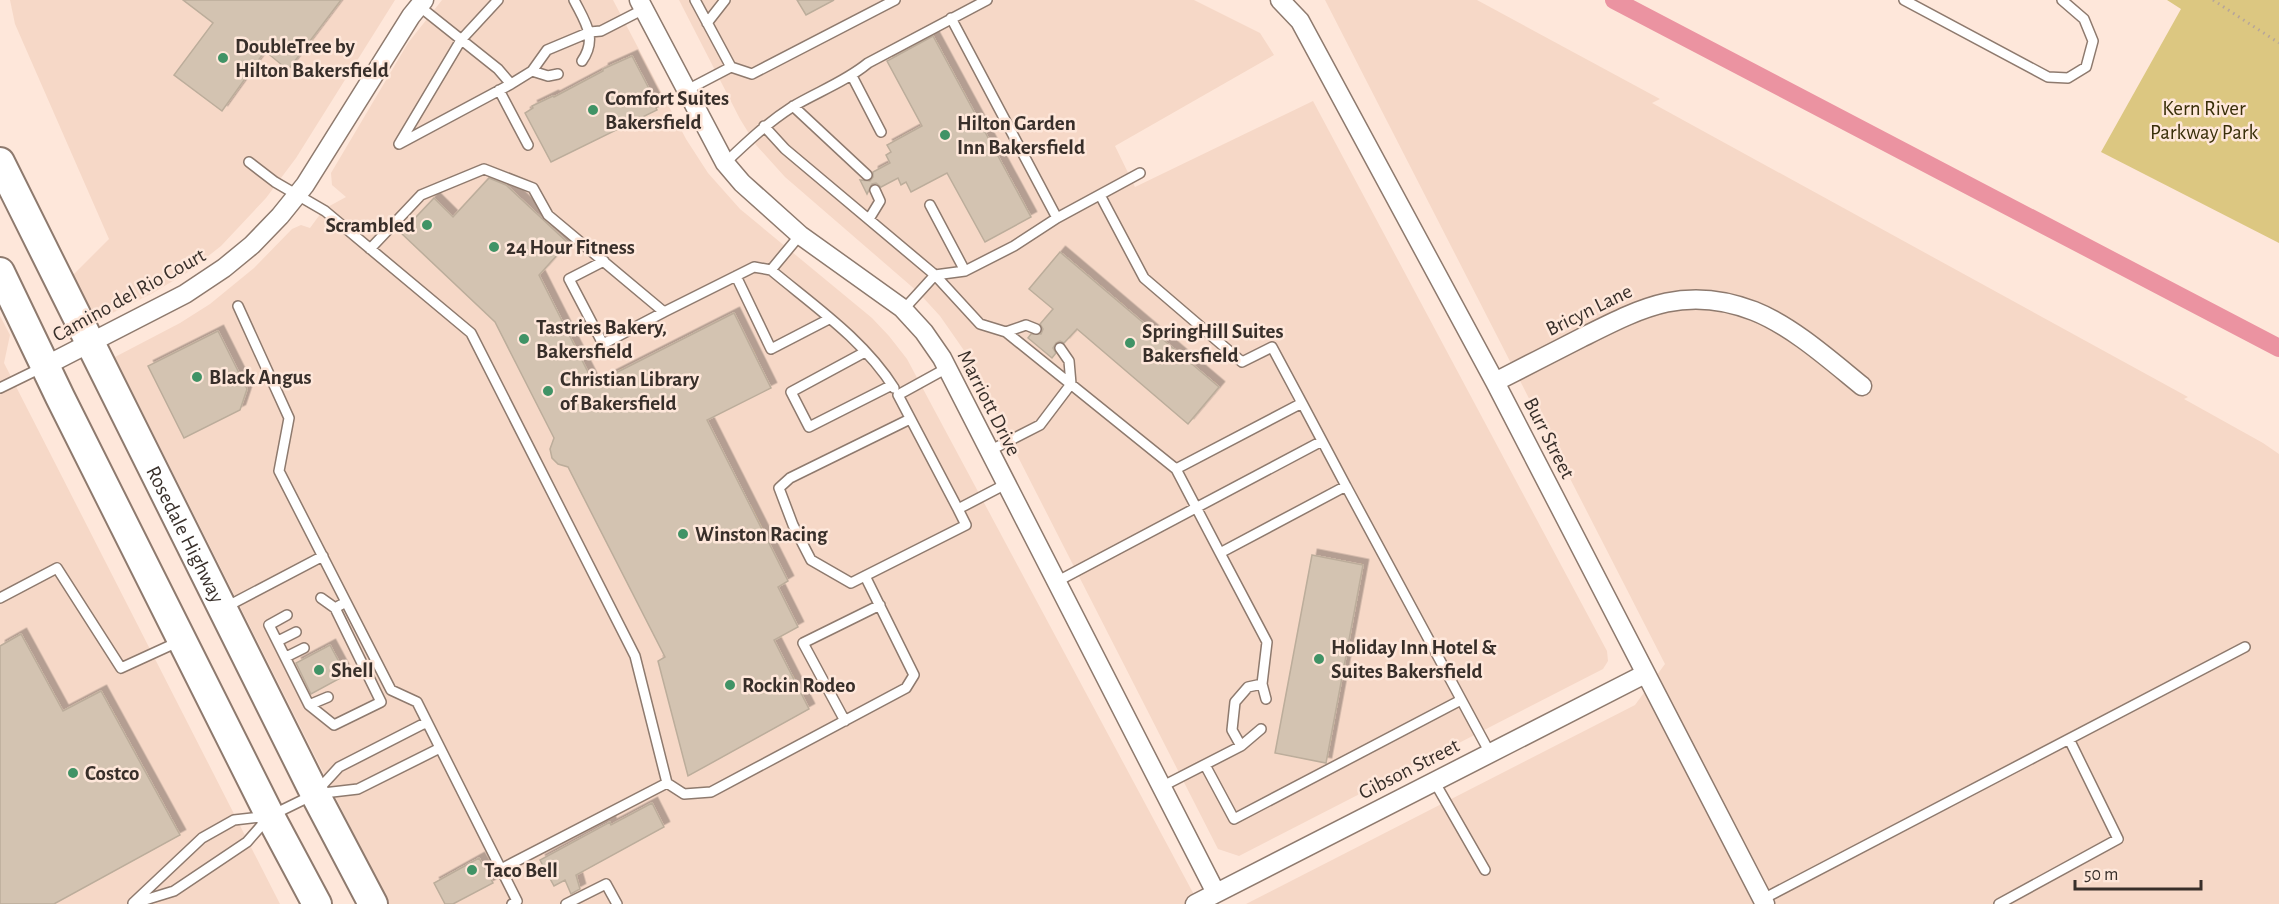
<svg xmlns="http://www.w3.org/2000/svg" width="2279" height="904" font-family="'Alegreya Sans',sans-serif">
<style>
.built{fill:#f6d8c7}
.green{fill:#dcc781}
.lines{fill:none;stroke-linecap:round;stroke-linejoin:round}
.canal{stroke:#eb93a1;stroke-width:18}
.building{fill:#d3c3b1;stroke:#bcad9b;stroke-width:1.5;filter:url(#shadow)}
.lane-casing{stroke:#8e7a6e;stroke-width:12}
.street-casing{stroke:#8e7a6e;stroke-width:21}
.primary-casing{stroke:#8e7a6e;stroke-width:32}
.path{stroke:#b6a59a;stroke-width:3;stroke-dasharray:1.5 4.5;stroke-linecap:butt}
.lane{stroke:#fff;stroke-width:9}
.street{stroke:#fff;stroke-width:18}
.primary{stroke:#fff;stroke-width:28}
.poi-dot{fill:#409366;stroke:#fee7da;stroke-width:2}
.labels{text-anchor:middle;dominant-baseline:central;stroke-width:5;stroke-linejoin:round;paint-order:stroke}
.poi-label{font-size:21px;font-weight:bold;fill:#382f2a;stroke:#fee7da;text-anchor:start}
.park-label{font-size:21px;fill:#382e08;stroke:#fee7da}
.street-label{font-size:21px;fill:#382f2a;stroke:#fee7da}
</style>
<defs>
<filter id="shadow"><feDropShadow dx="5.5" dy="-5.5" stdDeviation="0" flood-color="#0004"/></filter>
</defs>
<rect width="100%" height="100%" fill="#fee7da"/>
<path class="built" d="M10 0H395L296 158 266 198 221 246 188 272 151 294 96 321 73 275 109 239 15 24Z
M442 0H613L686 139 708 173 740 209 872 318 889 336 907 359 1199 904H389L115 357 180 323 210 304 254 268 292 229 301 225 310 228 324 209 346 197 332 185 331 173 408 43Z
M679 0H1194L1260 33 1274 55 1115 146 1135 187 1313 101 1607 651 1608 661 1603 669 1239 856 1218 849 963 349 940 316 918 292 785 177 756 145 740 119Z
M1325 0H1477L1660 99 1652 103 2188 397 2184 399 2263 443 2279 454V904H1246L1635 705 1665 664Z
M0 316 10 335 4 363 280 904H0Z"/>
<path class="green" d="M2167 0H2279V243L2101 152 2181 9Z"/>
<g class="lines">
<path class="canal" d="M1614 0 2279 348"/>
</g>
<path class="building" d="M183 0H341L288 70 265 51 222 111 174 75 213 23Z
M797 0H834L806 15Z
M933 36 1031 217 985 242 947 173 911 192 906 182 901 185 898 178 881 187 876 183 872 184 867 194 860 180 870 181 873 177V172L890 163 886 155 891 152 887 145 922 126 887 61Z
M632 56 658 106 656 108 657 110 551 162 525 113 533 108 532 106 553 96 554 97 603 71V69Z
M489 178 506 185 568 243 539 275 594 384 734 313 771 388 707 420 788 581 778 587 798 627 774 640 809 709 688 776 658 661 665 657 568 467 558 464 552 458 550 449 554 438 495 322 401 233 434 198 453 217Z
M1060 252 1219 387 1188 424 1077 329 1064 343 1060 341 1056 343 1053 348 1056 353 1052 358 1028 338 1031 334H1041L1043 329 1040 324 1053 309 1029 289Z
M218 331 247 389 240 410 184 438 148 366Z
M1312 555 1363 565 1326 763 1275 753Z
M21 634 63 711 101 691 180 835 54 904H0V646Z
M330 645 346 675 311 694 296 663Z
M652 803 664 827 576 875 580 889 571 894 565 880 554 886 540 860 610 822 611 825Z
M479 858 493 883 453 904H445L434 883Z"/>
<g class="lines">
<defs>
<path id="lane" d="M498 0 461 40 399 144 511 84
M574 0C585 22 598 38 582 61
M1904 0 2048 77 2068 78 2086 67 2093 41 2084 19 2062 0
M419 6 498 69 511 84 532 71 547 50 590 32 601 31 644 9
M951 18 1057 218
M707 23 725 0
M731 67 752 74 895 0
M532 71 548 76 558 74
M852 76 881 132
M499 90 528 145
M687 90 731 67 695 0
M793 106 867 175
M764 126 785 149 935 275 904 309
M249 162 275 182 325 211 471 333 635 656 667 783 501 869
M725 163C746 143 767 123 792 107 817 92 845 82 868 63L987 0
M1100 195 1144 278 1242 362 1272 347 1302 403 1176 469 1220 553
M930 205 965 271
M869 219 880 201 875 190
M370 249 421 195 484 169 533 188 548 215 664 312 754 267 771 270 800 235
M604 261 569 279 603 344 664 312
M771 270C814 306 864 340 894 388
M935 275 980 324 1006 332 1176 469
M935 275 965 271 1014 246 1057 218 1140 173
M736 276 771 349 829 319
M238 306 289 418 279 471 391 690 417 702 517 901 512 904
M1006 332 1026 325 1036 329
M865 352 791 392 809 427 892 385
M947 368 898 395 958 509
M0 388 43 367
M1302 403 1346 486
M910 419 790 478 779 488 793 525 811 560 851 583 966 525 958 509 1006 484
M989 451 1040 425 1071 384 1069 361 1060 348
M1056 582 1322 441
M0 598 57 568 121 668 180 641
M321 598 335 608
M224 608 323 556
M287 615 269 625 309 705 334 725 381 702 335 608 346 602
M278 641 296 632
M286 657 304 648
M1262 684 1266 699
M309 705 328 697
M845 721 803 643 880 605
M1241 746 1261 729
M1205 765 1234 819 1461 700
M1434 781 1485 870
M667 783 684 794 711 792 906 688 914 675 865 576
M1161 787 1241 746 1232 730 1235 702 1248 687 1262 684 1267 642 1220 553 1346 486 1490 753
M318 790 339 767 427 722
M1763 899 2245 647
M133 903 202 838 234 820 270 816 315 794 358 789 440 748
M135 903 174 891 247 842 268 818
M566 904 606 884 617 904
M1999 904 2118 839 2069 739"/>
<path id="street" d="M639 0 725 163 742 183 800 235 902 308 924 332 942 358 1216 893
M1280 0 1300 21 1495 382 1765 904
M45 366 185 294 224 268 252 245 280 216 305 185 411 16 424 0
M1495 382C1524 367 1552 353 1581 338 1641 308 1685 284 1754 311 1792 326 1830 360 1862 386
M1195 904 1645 674"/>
<g id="primary">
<path id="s1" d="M0 162 315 794 373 904"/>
<path d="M0 272 60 397 270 816 317 904"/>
</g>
</defs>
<use href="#lane" class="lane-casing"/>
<use href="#street" class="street-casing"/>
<use href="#primary" class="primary-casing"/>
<path class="path" d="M2213 0 2279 43"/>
<use href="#lane" class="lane"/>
<use href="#street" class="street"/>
<use href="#primary" class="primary"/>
</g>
<g class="poi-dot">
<circle cx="223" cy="58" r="6"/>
<circle cx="593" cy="110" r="6"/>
<circle cx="945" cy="135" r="6"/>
<circle cx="427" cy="225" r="6"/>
<circle cx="494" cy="247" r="6"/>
<circle cx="524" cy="339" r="6"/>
<circle cx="1130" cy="343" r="6"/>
<circle cx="197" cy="377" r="6"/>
<circle cx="548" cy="391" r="6"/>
<circle cx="683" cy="534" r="6"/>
<circle cx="1319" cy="659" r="6"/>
<circle cx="319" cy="670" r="6"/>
<circle cx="730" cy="685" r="6"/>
<circle cx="73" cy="773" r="6"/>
<circle cx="472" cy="870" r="6"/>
</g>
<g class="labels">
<g class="poi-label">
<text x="235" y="46">DoubleTree by<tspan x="235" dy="24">Hilton Bakersfield</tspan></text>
<text x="605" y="98">Comfort Suites<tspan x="605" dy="24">Bakersfield</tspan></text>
<text x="957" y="123">Hilton Garden<tspan x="957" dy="24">Inn Bakersfield</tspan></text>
<text x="415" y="225" text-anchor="end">Scrambled</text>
<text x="506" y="247">24 Hour Fitness</text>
<text x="536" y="327">Tastries Bakery,<tspan x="536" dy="24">Bakersfield</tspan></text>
<text x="1142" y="331">SpringHill Suites<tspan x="1142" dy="24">Bakersfield</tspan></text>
<text x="209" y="377">Black Angus</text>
<text x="560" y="379">Christian Library<tspan x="560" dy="24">of Bakersfield</tspan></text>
<text x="695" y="534">Winston Racing</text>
<text x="1331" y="647">Holiday Inn Hotel &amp;<tspan x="1331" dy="24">Suites Bakersfield</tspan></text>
<text x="331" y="670">Shell</text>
<text x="742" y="685">Rockin Rodeo</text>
<text x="85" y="773">Costco</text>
<text x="484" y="870">Taco Bell</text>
</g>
<g class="park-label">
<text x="2204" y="108">Kern River<tspan x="2204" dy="24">Parkway Park</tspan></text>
</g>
<g class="street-label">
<text transform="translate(129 295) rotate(-29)">Camino del Rio Court</text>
<text transform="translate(1589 310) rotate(-26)">Bricyn Lane</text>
<text transform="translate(989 403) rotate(63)">Marriott Drive</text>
<text transform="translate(1549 438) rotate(63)">Burr Street</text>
<text stroke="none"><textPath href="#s1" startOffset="416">Rosedale Highway</textPath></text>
<text transform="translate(1409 769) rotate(-27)">Gibson Street</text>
</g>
</g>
<path d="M2075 880v9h126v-9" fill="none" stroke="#382f2a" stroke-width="3"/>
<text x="2084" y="880" font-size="18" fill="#382f2a" stroke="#fee7da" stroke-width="4.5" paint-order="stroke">50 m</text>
</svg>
